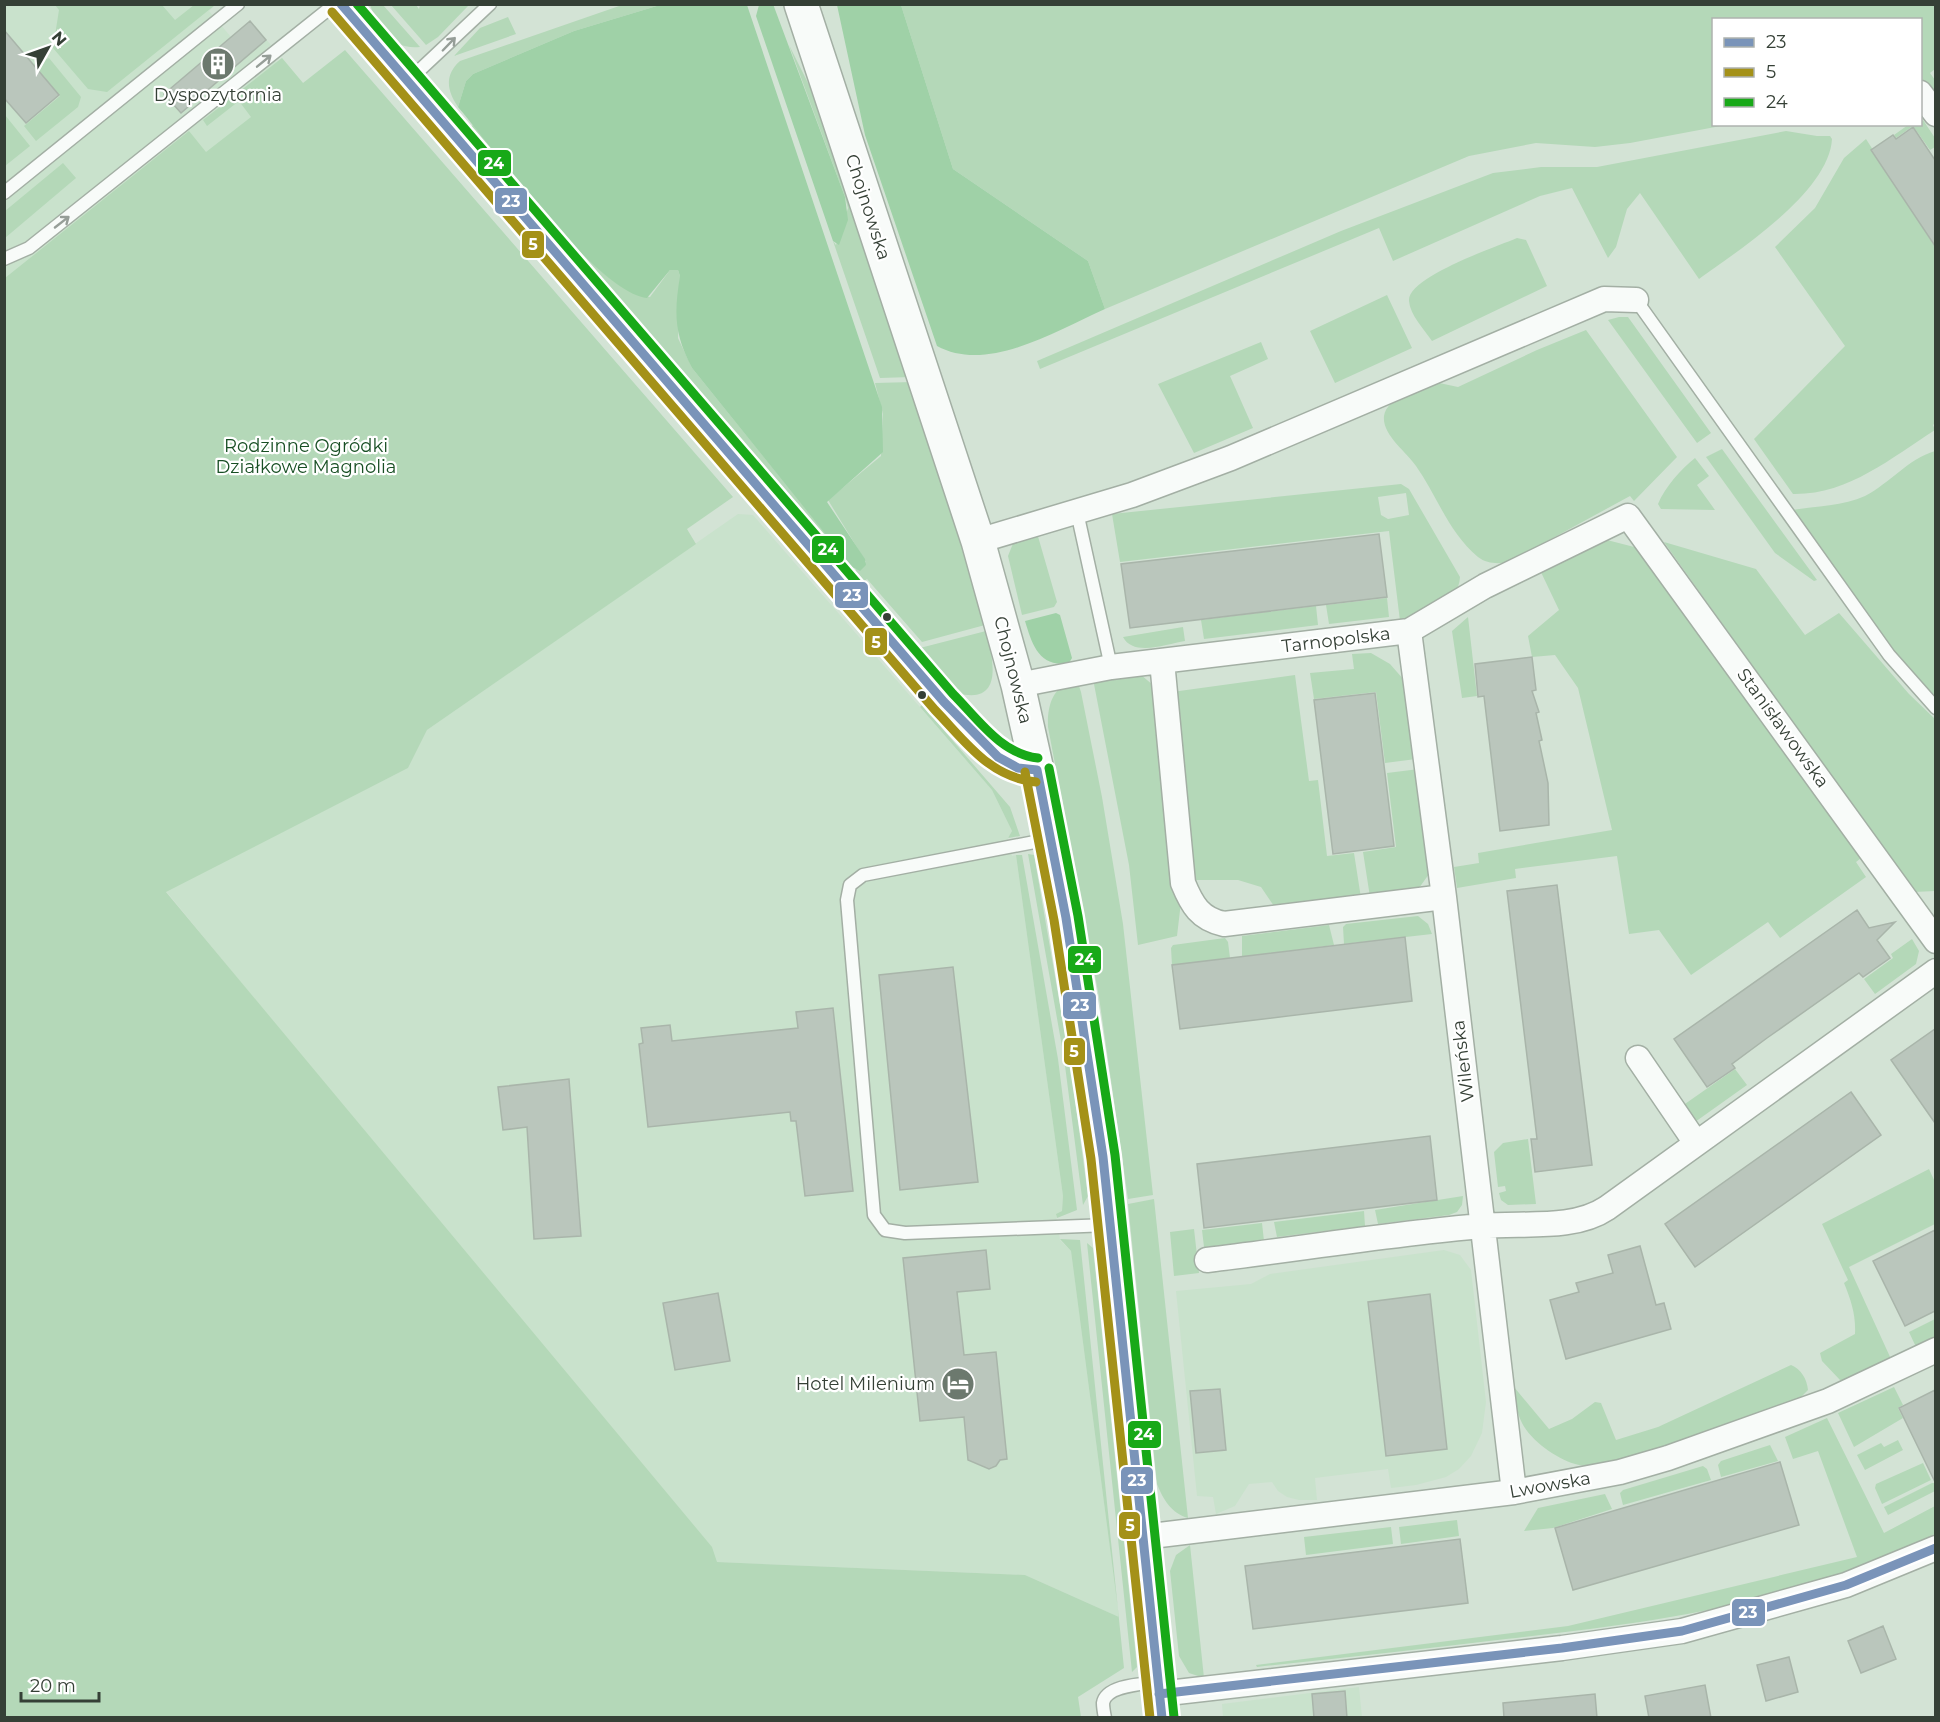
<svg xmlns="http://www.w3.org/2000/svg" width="1940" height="1722" font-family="Montserrat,sans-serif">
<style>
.built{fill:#c9e2cc}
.green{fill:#b4d8b8;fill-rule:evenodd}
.forest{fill:#9fd1a7}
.building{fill:#bac6bc;stroke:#a9b5aa;stroke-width:1.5}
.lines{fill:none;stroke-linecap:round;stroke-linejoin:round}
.lane-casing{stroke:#a3afa4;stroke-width:15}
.street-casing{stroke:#a3afa4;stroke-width:27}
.primary-casing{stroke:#a3afa4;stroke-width:36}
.lane{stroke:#f8fbf9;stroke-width:12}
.street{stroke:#f8fbf9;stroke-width:24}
.primary{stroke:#f8fbf9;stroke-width:33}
.bus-1-casing{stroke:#fff;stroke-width:14}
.bus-2-casing{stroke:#fff;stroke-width:14}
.bus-3-casing{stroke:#fff;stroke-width:14}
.bus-1{stroke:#7a94b9;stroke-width:9}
.bus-2{stroke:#a49118;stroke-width:9}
.bus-3{stroke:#18a918;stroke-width:9}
.oneway{stroke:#969e98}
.bus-dot{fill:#354036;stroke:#fff;stroke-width:2}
.labels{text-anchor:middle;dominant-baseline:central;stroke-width:4.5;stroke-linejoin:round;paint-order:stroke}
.poi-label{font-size:18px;fill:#354036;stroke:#fff}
.street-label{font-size:18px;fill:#354036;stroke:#fff}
.park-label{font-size:18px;fill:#184f24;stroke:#fff}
.line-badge{stroke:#fff;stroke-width:2}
.badge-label{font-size:16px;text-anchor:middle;font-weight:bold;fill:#fff}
</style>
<rect width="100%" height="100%" fill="#d3e3d5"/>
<path class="built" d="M5 5H215L209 11 231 37 250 21 271 45 266 49 276 62 282 58 303 83 5 320Z
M738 514 753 515 992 790 1012 831 1008 838 1012 856 1016 855 1063 1196 1062 1211 1056 1215 1060 1240 1071 1251 1119 1617 1025 1575 716 1562 166 891 408 768 427 730Z
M1444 1250 1460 1255 1471 1270 1486 1402 1482 1433 1471 1456 1459 1469 1446 1477 1416 1485 1391 1488 1388 1469 1315 1478 1317 1500H1299L1287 1497 1278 1491 1272 1482 1249 1484 1235 1506 1216 1514 1213 1497 1197 1496 1176 1291 1251 1284 1270 1274Z
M1359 1687 1362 1717H1223L1222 1704Z"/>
<path class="green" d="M55 5H162L175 20 194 5H215L107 92 88 89 53 48 59 10Z
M370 5H383L420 47C391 50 379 28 370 5Z
M391 5H416L419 9 420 5H469L438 37 426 45Z
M622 5H660L574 31 473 74 466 81 458 107C447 91 444 75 460 61Z
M901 5H1935V69L1930 73 1935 80V98L1921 78 1920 20H1714V124L1726 125 1630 143 1595 147 1536 143 1469 156 1105 309 1088 261 953 169Z
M508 17 516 34 454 56 480 28Z
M789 45 824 115 911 377 880 378 833 241 836 245 848 208 845 197Z
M345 50 733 497 687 529 696 544 427 730 408 768 166 892 712 1547 717 1562 1025 1575 1119 1617 1071 1251 1060 1239 1080 1240 1124 1668 1078 1697 1081 1717H5V278L189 131 206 152 251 117 239 101 207 126 203 120 282 58 303 83Z
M49 58 81 97 78 107 36 141 24 126 60 96 33 64Z
M5 115 30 146 5 166H4Z
M1923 120 1935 138V147L1930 150 1913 126 1896 138 1894 135 1908 125 1920 124Z
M473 125C508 167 597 293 650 297L670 270H678L680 276 678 338 692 368 855 570 866 562 828 500 881 456 883 414 875 383 913 382 985 625 922 642 867 579 861 584 468 129Z
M1786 131 1817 136H1830L1832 139C1829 192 1739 250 1699 279L1640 193 1627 209 1616 247 1608 258 1572 188 1540 196 1393 261 1379 228 1040 369 1037 361 1341 231 1493 173 1541 167H1597Z
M1866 139 1935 247 1936 422 1933 425 1935 430C1891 458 1848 495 1793 494L1754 439 1845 346 1775 247 1815 208 1844 158Z
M63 163 76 178 5 238V211Z
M1517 238 1526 240 1547 286 1432 341C1424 329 1410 315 1409 301 1407 277 1496 247 1517 238Z
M1387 295 1412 348 1335 383 1310 331Z
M1619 317H1628L1711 433 1697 443 1608 320Z
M1586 330 1677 457 1634 501 1630 496 1509 562C1499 564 1487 564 1478 557 1449 533 1437 496 1416 466 1407 452 1382 435 1384 416 1387 398 1417 388 1430 381L1458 387 1537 350Z
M1261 342 1268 359 1230 376 1253 428 1194 453 1158 384Z
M1722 449 1817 580 1814 581 1775 553 1706 457Z
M1935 451V696L1897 658 1792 510C1816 506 1844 506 1865 496 1890 483 1908 459 1935 451Z
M1695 458 1709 476 1697 485 1715 510 1661 509 1658 504C1665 487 1681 469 1695 458Z
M1401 484 1409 489 1460 577C1459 605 1422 614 1400 621L1389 531 1120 562 1112 514ZM1406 493 1409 515 1388 519 1381 515 1378 497Z
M1037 533 1057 602 1054 607 1022 615 1008 556 1014 541Z
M1607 540 1638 548 1865 855 1856 862 1866 877 1780 938 1768 922 1691 975 1659 930 1629 934 1617 856 1515 869 1516 878 1457 888 1454 867 1479 863 1478 853 1612 830 1578 688 1555 655 1532 657 1528 636 1559 610 1539 568 1596 542Z
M1664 542 1756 569 1805 635 1839 613 1909 694 1935 719V891L1914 892Z
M1387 598 1389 617 1329 624 1326 605Z
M1316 606 1318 625 1204 639 1201 620Z
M1468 617 1477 696 1462 698 1452 631Z
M1183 627 1185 641C1167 644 1133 657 1123 637Z
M986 631C993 658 1005 706 957 693L916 649Z
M1371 653 1390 664 1404 680 1416 759 1385 763 1376 692 1314 699 1310 673 1354 669 1352 654Z
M1140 674 1154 686 1181 902 1177 936 1138 945 1129 865 1093 679Z
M1295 675 1309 781 1318 780 1327 856 1354 853 1361 898 1276 909 1261 887 1238 880H1193L1172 692Z
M1073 682 1079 686 1081 692 1102 797 1123 924 1153 1195 1128 1199 1099 997 1048 727C1047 708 1052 686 1073 682Z
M922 705 1010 807 1020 836 1008 838 1012 831 992 790 920 707Z
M1419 769 1429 874 1419 888 1370 897 1363 852 1396 847 1387 773Z
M1028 854 1034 855 1070 1063 1088 1196 1083 1205 1064 1058Z
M1016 855H1022L1058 1059 1077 1210 1057 1218 1056 1214 1062 1211 1063 1196Z
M1418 916 1428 924 1432 934 1344 944 1343 927 1346 924Z
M1329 925 1334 945 1242 957V936Z
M1225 938 1228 942 1230 958 1172 965 1171 948 1173 945Z
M1912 939 1919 951 1916 964 1875 994 1864 979 1893 958 1891 954Z
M1735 1069 1747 1085 1695 1122 1682 1106Z
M1528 1139 1536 1204 1508 1205 1501 1200 1499 1193 1506 1191 1505 1186 1498 1187 1494 1152 1503 1143Z
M1929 1169 1935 1182V1224L1849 1267 1891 1359 1916 1347 1909 1332 1935 1319V1340L1844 1381 1840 1380 1822 1361 1820 1353 1855 1334C1856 1315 1851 1300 1844 1283L1848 1280 1822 1224Z
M1463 1196 1462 1205 1457 1212 1449 1215 1378 1224 1375 1210Z
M1154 1199 1188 1518C1171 1513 1163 1499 1157 1484L1128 1204Z
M1364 1211 1365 1226 1277 1237 1274 1222Z
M1262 1223 1264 1241 1204 1247 1202 1230Z
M1194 1229 1199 1273 1174 1276 1170 1232Z
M1087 1243 1093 1248 1137 1667 1132 1672Z
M1791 1365C1801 1369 1807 1379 1808 1390L1801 1397C1762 1416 1617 1472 1579 1465 1559 1461 1531 1441 1522 1423 1516 1412 1516 1399 1514 1387L1549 1429 1572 1419 1595 1402 1601 1403 1616 1440 1658 1427Z
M1894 1387 1903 1405 1898 1408 1903 1418 1854 1447 1838 1413Z
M1827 1418 1884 1533 1935 1506V1534C1796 1604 1658 1622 1506 1639 1423 1649 1340 1658 1257 1667L1256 1665 1568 1626 1857 1557 1818 1451 1793 1459 1785 1437Z
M1898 1440 1903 1450 1865 1470 1857 1455 1881 1443 1884 1447Z
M1770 1445 1778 1461 1721 1477 1718 1465 1721 1461Z
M1923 1463 1931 1480 1882 1504 1875 1488 1876 1484Z
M1703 1466 1707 1469 1711 1480 1623 1505 1620 1493 1623 1490Z
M1932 1483H1935V1491L1888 1515 1884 1507Z
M1605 1494 1612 1509 1553 1528 1524 1531 1538 1508Z
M1457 1520 1459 1536 1401 1544 1399 1527Z
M1391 1527 1393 1544 1306 1555 1304 1537Z
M1190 1545 1204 1678 1189 1673 1179 1656 1170 1571 1176 1555Z"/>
<path class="forest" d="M773 4 845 197 848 220 839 245 833 241 756 16 759 5Z
M660 5H747L882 407 883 452 827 502 865 559 866 565 860 571 852 567 692 368C674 334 674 313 680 276L678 270H670L647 298C596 292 494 149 458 107L466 81 473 74 574 31Z
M837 5H901L953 169 1088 261 1105 309C1057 330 988 374 937 346L865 135Z
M1056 613 1060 615 1072 658 1069 663C1039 668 1032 644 1025 621Z"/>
<path class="building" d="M250 21 266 40 181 113 164 94Z
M4 30 59 95 26 123 4 98Z
M1913 127 1935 160V246L1871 150 1893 135 1896 139Z
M1379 534 1387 597 1130 628 1121 564Z
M1532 657 1536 690 1532 691 1539 712 1536 713 1542 740 1539 741 1548 783 1549 825 1500 831 1484 696 1478 697 1475 664Z
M1375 693 1394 846 1333 854 1314 700Z
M1557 885 1592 1165 1535 1172 1531 1139H1537L1507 891Z
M1857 910 1869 928 1895 922 1877 940 1890 958 1863 977 1859 973 1767 1038 1732 1064 1735 1068 1707 1087 1674 1039Z
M1405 937 1412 1001 1180 1029 1172 965Z
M953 967 978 1182 900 1190 879 975Z
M833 1008 853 1191 805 1196 796 1121H791L790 1112 648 1127 639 1044 643 1043 641 1028 670 1025 672 1041 798 1028 796 1012Z
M1935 1029V1123L1891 1060Z
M569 1079 581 1236 534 1239 527 1127 503 1130 498 1087Z
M1851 1092 1881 1135 1695 1267 1665 1224Z
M1430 1136 1437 1200 1204 1228 1197 1164Z
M1935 1230V1311L1905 1326 1873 1261Z
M1640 1246 1656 1305 1664 1303 1671 1329 1566 1359 1550 1300 1579 1292 1576 1283 1613 1273 1608 1255Z
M986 1250 990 1289 957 1292 964 1355 996 1352 1007 1459 1000 1460 996 1466 989 1469 968 1460 964 1417 920 1421 903 1258Z
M718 1293 730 1361 675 1370 663 1303Z
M1430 1294 1447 1449 1386 1456 1368 1302Z
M1220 1389 1226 1450 1196 1453 1190 1391Z
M1935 1390V1482L1899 1408Z
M1780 1462 1799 1525 1573 1590 1555 1528Z
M1460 1539 1468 1603 1253 1629 1245 1566Z
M1883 1626 1896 1659 1861 1673 1848 1641Z
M1789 1657 1798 1692 1766 1701 1757 1665Z
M1705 1685 1711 1718H1649L1645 1696Z
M1345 1691 1347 1718H1314L1312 1694Z
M1595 1694 1597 1718H1504L1503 1703Z"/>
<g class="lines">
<defs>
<path id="lane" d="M407 82 490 4
M4 193 238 4
M4 259 29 248 335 4
M1636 300 1889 655 1936 708
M1077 512 1111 667
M1050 839 863 875 850 885 847 900 874 1215 885 1230 905 1233 1108 1225
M1105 1718C1104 1713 1103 1707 1103 1703 1106 1685 1143 1684 1157 1682"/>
<path id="street" d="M341 4 944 702 998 757 1018 768 1037 770
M1920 93 1936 114
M978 541 1132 495 1231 458 1604 299 1636 300
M1409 631 1444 897 1514 1492
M1162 661 1183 883C1192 905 1200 919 1224 924L1444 897
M1018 685 1111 667 1409 631 1485 586 1628 516 1936 941
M1638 1058 1696 1143
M1207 1260C1298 1249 1390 1234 1481 1226 1521 1222 1573 1231 1607 1208L1936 971
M1143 1537 1514 1492 1620 1472 1668 1458 1828 1401 1936 1350
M1159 1694 1562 1648 1682 1631 1846 1585 1936 1548"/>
<path id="primary" d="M801 4 978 541 1018 685 1037 770 1066 918 1103 1157 1162 1718"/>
</defs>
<use href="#lane" class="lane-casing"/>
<use href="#street" class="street-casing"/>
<use href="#primary" class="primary-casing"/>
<use href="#lane" class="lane"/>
<use href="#street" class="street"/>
<use href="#primary" class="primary"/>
<defs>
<path id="bus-1" d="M341 4 944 702 998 757 1018 768 1037 770
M1037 770 1066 918 1103 1157 1162 1718
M1159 1694 1562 1648 1682 1631 1846 1585 1936 1548"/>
<path id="bus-2" d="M332 12 935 710C966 742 989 777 1036 782
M1025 772 1054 920 1091 1159 1150 1718"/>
<path id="bus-3" d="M357 4 953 694C978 719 1001 754 1038 758
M1049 768 1078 916 1115 1155 1174 1717"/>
</defs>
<use href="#bus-1" class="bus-1-casing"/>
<use href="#bus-2" class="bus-2-casing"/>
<use href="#bus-3" class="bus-3-casing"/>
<use href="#bus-1" class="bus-1"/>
<use href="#bus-2" class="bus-2"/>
<use href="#bus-3" class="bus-3"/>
</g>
<defs><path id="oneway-shaft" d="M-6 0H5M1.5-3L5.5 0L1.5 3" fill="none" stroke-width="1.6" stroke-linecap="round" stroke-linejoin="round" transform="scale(1.5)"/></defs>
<g class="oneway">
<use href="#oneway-shaft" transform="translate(449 44) rotate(-46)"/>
<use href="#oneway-shaft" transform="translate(264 61) rotate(-39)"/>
<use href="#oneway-shaft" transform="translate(62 222) rotate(-38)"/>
</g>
<defs>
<symbol id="building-disc" viewBox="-11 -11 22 22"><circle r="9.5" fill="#6c796e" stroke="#fff"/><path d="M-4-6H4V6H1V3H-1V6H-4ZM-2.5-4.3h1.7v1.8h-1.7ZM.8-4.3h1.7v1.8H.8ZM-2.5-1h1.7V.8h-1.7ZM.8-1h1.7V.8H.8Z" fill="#fff"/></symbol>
<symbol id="hotel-disc" viewBox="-11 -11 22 22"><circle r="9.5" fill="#6c796e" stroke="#fff"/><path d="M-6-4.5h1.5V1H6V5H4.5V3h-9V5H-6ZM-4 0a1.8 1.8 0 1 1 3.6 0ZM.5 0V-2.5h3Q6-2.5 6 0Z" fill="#fff"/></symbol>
</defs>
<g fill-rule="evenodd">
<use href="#building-disc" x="199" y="45" width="38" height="38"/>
<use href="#hotel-disc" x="939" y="1365" width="38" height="38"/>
</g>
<g class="bus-dot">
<circle cx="887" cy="617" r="5"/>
<circle cx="922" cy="695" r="5"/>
</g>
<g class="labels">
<g class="poi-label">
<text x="218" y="95">Dyspozytornia</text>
<text x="935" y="1384" text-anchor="end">Hotel Milenium</text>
</g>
<g class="street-label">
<text transform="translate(868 207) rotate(72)">Chojnowska</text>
<text transform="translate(1336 640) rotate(-7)">Tarnopolska</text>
<text transform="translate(1013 670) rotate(76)">Chojnowska</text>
<text transform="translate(1783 728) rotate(54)">Stanisławowska</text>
<text transform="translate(1463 1061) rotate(-97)">Wileńska</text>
<text transform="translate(1550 1485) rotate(-10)">Lwowska</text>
</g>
<g class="park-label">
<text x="306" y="446">Rodzinne Ogródki<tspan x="306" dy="21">Działkowe Magnolia</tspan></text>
</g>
</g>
<g class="line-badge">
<rect x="477" y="149" width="35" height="28" rx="6" fill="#18a918"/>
<rect x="494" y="187" width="34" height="28" rx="6" fill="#7a94b9"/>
<rect x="521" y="230" width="24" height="29" rx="6" fill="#a49118"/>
<rect x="811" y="535" width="34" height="29" rx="6" fill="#18a918"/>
<rect x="834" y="581" width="35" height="28" rx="6" fill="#7a94b9"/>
<rect x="864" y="627" width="24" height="29" rx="6" fill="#a49118"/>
<rect x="1067" y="945" width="35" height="29" rx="6" fill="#18a918"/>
<rect x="1062" y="991" width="35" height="29" rx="6" fill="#7a94b9"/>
<rect x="1063" y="1037" width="23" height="29" rx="6" fill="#a49118"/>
<rect x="1127" y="1420" width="35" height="29" rx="6" fill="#18a918"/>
<rect x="1120" y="1466" width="34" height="29" rx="6" fill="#7a94b9"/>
<rect x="1118" y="1511" width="23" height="29" rx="6" fill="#a49118"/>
<rect x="1731" y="1598" width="35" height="29" rx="6" fill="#7a94b9"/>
</g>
<g class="badge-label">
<text x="494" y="169">24</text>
<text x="511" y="207">23</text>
<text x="533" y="250">5</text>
<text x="828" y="555">24</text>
<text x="852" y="601">23</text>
<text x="876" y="648">5</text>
<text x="1085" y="965">24</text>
<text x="1080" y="1011">23</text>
<text x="1074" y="1057">5</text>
<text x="1144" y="1440">24</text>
<text x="1137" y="1486">23</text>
<text x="1130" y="1531">5</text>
<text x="1748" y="1618">23</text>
</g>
<rect width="1940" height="1722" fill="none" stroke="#354036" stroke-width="12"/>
<rect x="1712" y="18" width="210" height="108" fill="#ffffff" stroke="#aeb3af" stroke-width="1.5"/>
<rect x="1724" y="38" width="30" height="9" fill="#7a94b9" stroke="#aeb3af" stroke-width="1.5"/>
<text x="1766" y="48" font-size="18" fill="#354036">23</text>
<rect x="1724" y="68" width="30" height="9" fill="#a49118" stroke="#aeb3af" stroke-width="1.5"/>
<text x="1766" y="78" font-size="18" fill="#354036">5</text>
<rect x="1724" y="98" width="30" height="9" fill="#18a918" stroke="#aeb3af" stroke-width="1.5"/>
<text x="1766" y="108" font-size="18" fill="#354036">24</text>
<g transform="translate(48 48) rotate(50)" stroke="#ffffff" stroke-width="4.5" paint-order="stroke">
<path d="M0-4.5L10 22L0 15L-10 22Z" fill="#354036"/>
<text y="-9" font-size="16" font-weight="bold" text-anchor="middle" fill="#354036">N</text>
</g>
<path d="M21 1692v9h78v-9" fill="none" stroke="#354036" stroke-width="3"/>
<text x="30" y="1692" font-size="18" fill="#354036" stroke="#ffffff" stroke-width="4.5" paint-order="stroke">20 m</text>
</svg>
